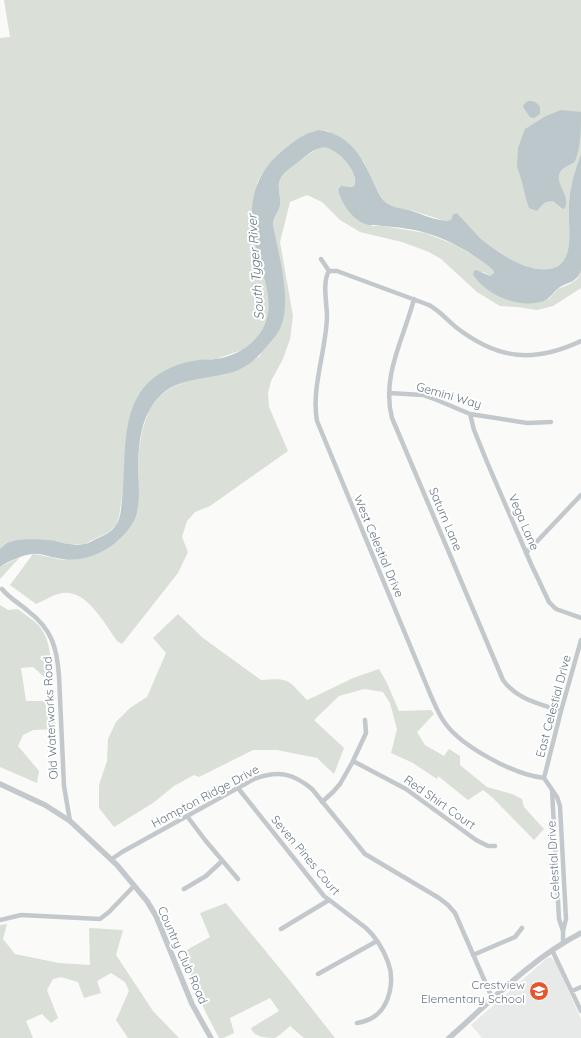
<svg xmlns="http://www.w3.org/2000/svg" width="581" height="1038" font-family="Quicksand,sans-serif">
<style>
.built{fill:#e8e9e9}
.green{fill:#dadfd7}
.water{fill:#bbc7cb}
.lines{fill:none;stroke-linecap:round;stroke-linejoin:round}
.minor{stroke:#c3c8cc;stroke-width:4.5}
.tertiary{stroke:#c3c8cc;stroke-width:5.5}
.labels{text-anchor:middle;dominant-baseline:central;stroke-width:4;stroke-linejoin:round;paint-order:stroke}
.street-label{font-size:12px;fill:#657683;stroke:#fff}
.poi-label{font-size:12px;fill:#657683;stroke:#fff;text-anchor:end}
.water-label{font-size:13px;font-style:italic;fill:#60757c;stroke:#fff}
</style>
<rect width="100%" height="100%" fill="#fafaf8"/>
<path class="built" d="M551 957 556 963 581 1019V1038H482L471 1025 546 959Z"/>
<path class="green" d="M4 0H581V154C575 170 570 186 569 204 568 219 571 235 568 250 565 261 560 268 548 269 525 272 497 252 480 238 472 230 465 221 457 213L453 214 451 220H442L414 211 392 207 384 201 378 192 364 162 328 131 319 130 311 132 275 157 263 172 257 183 254 238 268 290 269 303 268 314 264 326 259 335 251 344 242 350 216 359 201 360 158 375 146 386 138 396 127 431 124 482 119 517 116 525 109 532 84 544H69L54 541 35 540 14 541 6 543 0 549V38L10 37Z
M320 147C326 148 331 148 336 151 344 155 359 177 354 186 348 188 345 185 338 189L345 206 372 226H383L425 233 453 244 478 258 493 270 494 273 490 276 483 272 473 275 486 288 525 303 544 301 550 298 558 289 570 284 577 279 581 271V288L553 306 537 310 517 307 500 306 477 292 441 259 429 252 402 242 360 232 340 220 322 202 307 195 290 202 280 242 293 316 290 339 283 359 271 381 268 393 269 407 288 451 210 506 195 512 187 521 182 537 188 552 178 573 122 644 117 641C106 625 89 595 69 593 58 591 46 600 36 604L10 585 33 554C42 555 50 557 58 559 82 563 102 553 120 539L138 466 139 449 142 431 149 410 158 397 169 389 186 381 241 368 260 356 284 286 273 225C273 218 279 212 280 205 281 198 278 190 279 183 283 168 308 155 320 147Z
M20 557 0 579V567Z
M0 605 8 610 18 609C25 615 34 620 40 627 52 643 51 664 52 684L33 667 21 668 26 701H53L56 729 33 730 23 735 18 746 39 771 37 783 0 767Z
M178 614 203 638 261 680C290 678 287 679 307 700L316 696 353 678 379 669 387 683 399 711 431 710 434 714 417 732 425 745 444 756 449 749 460 756V765L487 787 512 794 522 799 524 807 544 829 534 840 492 797 483 790 468 800 438 776 437 779 413 763 391 753 397 729 390 703 383 692 364 689 339 696 314 720 344 748 334 774 317 758 277 750H253L199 777 194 775 174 786 153 803 114 827 99 808V785L107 761 108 739 116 722 130 708 147 697 166 653 153 638Z
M226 903 291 982 335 1038H304L290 1026C285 1030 280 1035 275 1038 265 1038 254 1037 251 1028L279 1011 270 998 230 1018 234 1033 223 1038H219L205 1011 183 960 185 951 210 937 200 913Z
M7 924 3 939 15 954 59 963 90 965 89 928 123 930 116 955 153 1011 179 1038H128L116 1020 129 991 125 982 111 973 97 981 101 993 84 998 78 982 61 977 53 979 47 990 58 1018 51 1023 42 1014 26 1021 33 1038H0V925Z"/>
<path class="water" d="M528 101C534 101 537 102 540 107V114L534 118 530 117 523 107 524 104Z
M561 110 581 112C581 127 581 148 575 161 571 166 561 166 559 175 557 186 570 196 565 208L563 209 553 201C544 201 542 205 537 211L529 208 526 199 522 182 517 166 518 148 525 129 546 116Z
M319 130C346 133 361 154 371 177 375 185 378 194 384 201 392 209 405 208 415 212 426 216 439 222 451 220L453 214 457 213C465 221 472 230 480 238 497 252 525 272 548 269 560 268 565 261 568 250 571 235 568 219 569 204 570 186 575 170 581 154V271C575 283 571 281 560 287 554 291 551 298 544 301 519 309 488 296 473 275L474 271 476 270 490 276 494 273 493 270C474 254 450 240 426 233 413 229 397 227 383 226 377 225 371 226 365 224 351 218 341 203 338 189L341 186 351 187 354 186C361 174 335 143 320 148 312 150 303 158 297 163 290 168 281 174 279 183 278 190 281 198 280 205 279 212 273 217 273 225 278 252 292 300 281 326 278 334 272 340 267 346 257 359 245 369 229 373 198 381 168 377 150 409 139 428 138 452 138 474 139 488 140 502 136 516 132 527 121 539 111 546 95 557 76 563 57 558 49 557 41 553 33 554 22 555 9 561 0 567V549C2 547 5 544 7 543 18 538 43 539 55 541 64 543 74 546 84 544 87 544 92 541 96 539 103 536 112 532 116 525 121 518 121 508 122 500 126 467 121 425 138 396 151 374 175 363 199 360 205 359 210 360 215 359 235 357 256 344 264 326 272 308 268 291 263 273 260 261 256 248 253 236 248 204 255 173 281 152 293 142 303 133 319 130Z"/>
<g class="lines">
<path class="minor" d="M321 259 329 271
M329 271C322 282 327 304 327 317 326 351 311 388 317 421L431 696C435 705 439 715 445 723 462 747 515 775 544 778
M329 271H337L429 305C440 311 447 320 457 328 499 360 534 363 581 341
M414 299C404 338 381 376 392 418L503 680C516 699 540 704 561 711
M389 393 423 395 437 400 470 414 527 423 551 422
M470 414 474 430 487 462 531 564 549 602 556 609 581 618
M526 553 581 495
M2 589C9 598 19 603 28 611 52 629 57 648 59 676L64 786 70 821
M353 761 406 789 476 840 488 846H495
M544 778 557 797 560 806 566 919 563 931
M544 778 561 711 581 640
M238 788 324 896 366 928C376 937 383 949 388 962 395 980 390 1008 372 1018 367 1021 362 1022 357 1023
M552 790 559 919 563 931V943
M322 802 333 792 340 784 352 763 366 733 365 720
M187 816 205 840 238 879
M112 859 122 852 254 779C278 770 293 773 312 789L365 854 439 898 448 905 455 913 493 1000
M184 889 206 876 222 861
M0 920 21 915 100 919 109 912 134 886
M281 929 329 900
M552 950 581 1011
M473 955 515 937 522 928
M318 974 377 941
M572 991 581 987"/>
<path class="tertiary" d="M0 784 45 805 70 821 117 865 147 901 156 916 192 1004 211 1038
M449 1038C491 1001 531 959 581 933"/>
</g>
<defs>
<symbol id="school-disc" viewBox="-11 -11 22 22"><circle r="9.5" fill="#e4572e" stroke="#fff"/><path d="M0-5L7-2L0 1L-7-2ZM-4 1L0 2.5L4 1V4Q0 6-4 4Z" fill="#fff"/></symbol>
</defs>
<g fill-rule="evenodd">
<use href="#school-disc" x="528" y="980" width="22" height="22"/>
</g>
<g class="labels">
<g class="street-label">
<text transform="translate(449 395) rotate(16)">Gemini Way</text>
<text transform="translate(446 519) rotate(67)">Saturn Lane</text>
<text transform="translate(524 522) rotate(67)">Vega Lane</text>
<text transform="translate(379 546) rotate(67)">West Celestial Drive</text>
<text transform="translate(553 706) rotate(-75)">East Celestial Drive</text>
<text transform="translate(50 718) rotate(-93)">Old Waterworks Road</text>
<text transform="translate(205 796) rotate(-28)">Hampton Ridge Drive</text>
<text transform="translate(440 802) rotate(35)">Red Shirt Court</text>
<text transform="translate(306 855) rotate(50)">Seven Pines Court</text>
<text transform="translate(553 860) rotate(-93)">Celestial Drive</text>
<text transform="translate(183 955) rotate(66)">Country Club Road</text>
</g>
<g class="poi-label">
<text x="525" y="984">Crestview<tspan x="525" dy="14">Elementary School</tspan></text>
</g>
<g class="water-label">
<text transform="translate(255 267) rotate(-94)">South Tyger River</text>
</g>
</g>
</svg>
